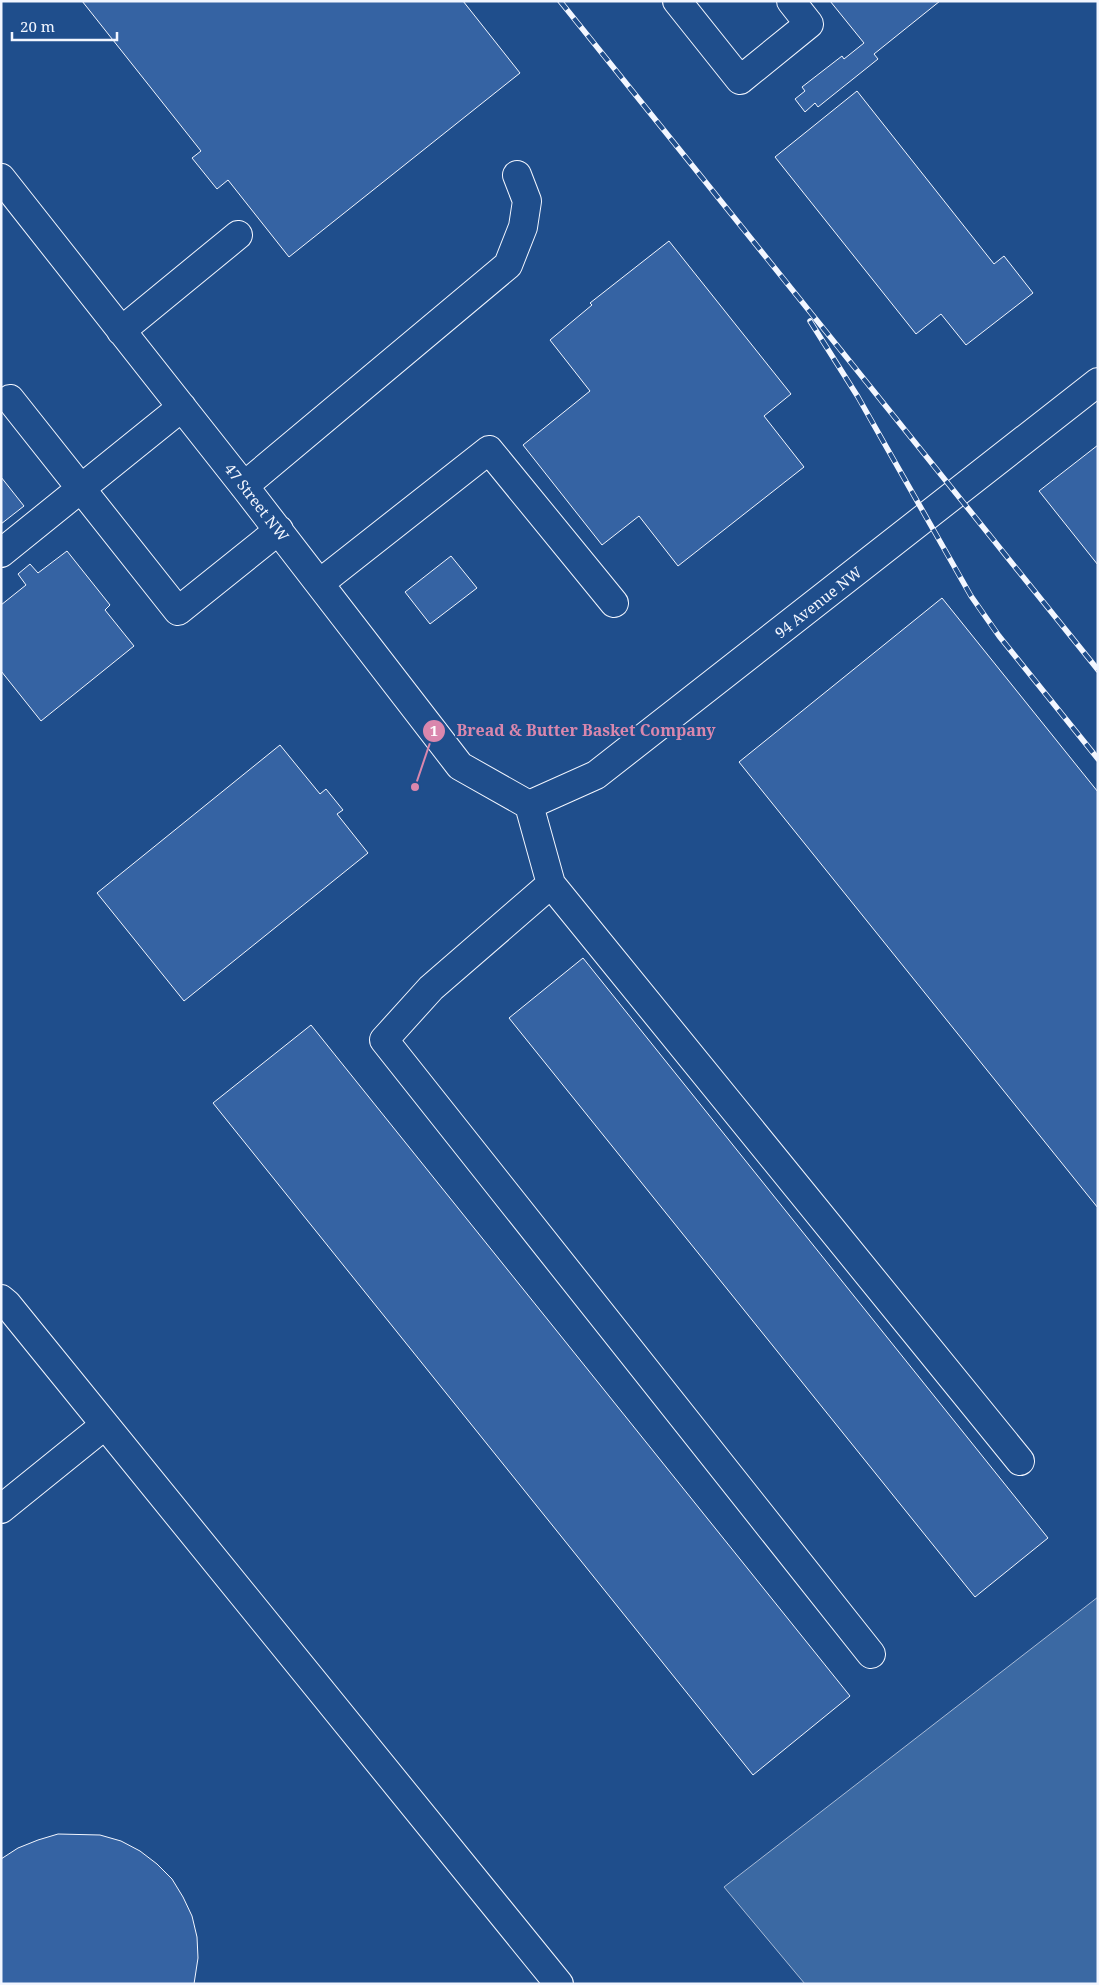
<svg xmlns="http://www.w3.org/2000/svg" width="1099" height="1985" font-family="'Noto Serif',serif">
<style>
.water{fill:#3b69a3;stroke:#a8bbd7}
.building{fill:#3563a3;stroke:#f2f6ff}
.lines{fill:none;stroke-linecap:round;stroke-linejoin:round}
.minor-casing{stroke:#f2f6ff;stroke-width:30}
.minor{stroke:#1f4e8c;stroke-width:28}
.rail-casing{stroke:#f2f6ff;stroke-width:5.5}
.rail{stroke:#1f4e8c;stroke-width:4;stroke-dasharray:11;stroke-linecap:butt}
.labels{text-anchor:middle;dominant-baseline:central;stroke-width:4;stroke-linejoin:round;paint-order:stroke}
.street-label{font-size:15px;fill:#f2f6ff;stroke:#1f4e8c}
.leader{fill:none;stroke:#da87ad;stroke-width:2}
.callout-dot{fill:#da87ad;stroke:#1f4e8c;stroke-width:2}
.mark-label{font-size:15px;text-anchor:middle;font-weight:bold;fill:#fff}
.callout-label{font-size:16px;text-anchor:middle;font-weight:bold;fill:#da87ad;stroke:#1f4e8c;stroke-width:4;stroke-linejoin:round;paint-order:stroke}
</style>
<rect width="100%" height="100%" fill="#1f4e8c"/>
<path class="water" d="M1098 1597V1984H805L724 1887Z"/>
<path class="building" d="M82 1H463L520 73 289 257 228 180 217 189 192 158 201 151Z
M830 1H940L874 54 878 59 818 107 815 103 805 112 795 99 805 91 802 87 842 56 844 59 864 43Z
M857 91 994 264 1004 256 1033 293 966 345 941 314 916 334 775 157Z
M669 241 791 394 764 416 804 467 678 566 639 516 602 545 523 445 590 391 550 340 592 305 590 303Z
M1098 445V565L1039 491Z
M1 477 24 506 1 524Z
M67 551 110 605 105 610 134 646 41 721 1 671V605L26 585 18 574 30 564 38 573Z
M451 556 477 588 430 624 405 592Z
M942 598 1098 792V1208L739 762Z
M280 745 320 794 326 789 343 810 337 814 368 853 184 1001 97 893Z
M583 958 1048 1538 975 1597 509 1018Z
M311 1025 850 1696 753 1775 213 1103Z
M58 1834 100 1835 121 1841 140 1851 157 1864 172 1879 183 1897 192 1916 197 1937 198 1958 194 1984H1V1859L18 1848 38 1840Z"/>
<g class="lines">
<defs>
<path id="minor" d="M677 1 740 80 809 24 791 1
M1 178 244 486 460 766 529 805
M121 331 238 235
M10 399 178 611 279 530
M244 486 508 265 523 227 527 201 517 175
M1 553 182 407
M320 583 489 450 614 603
M529 805 551 884 431 988 384 1040 871 1654
M529 805 596 775 1098 382
M551 884 1020 1461
M1 1299 7 1304 559 1984
M1 1509 105 1425"/>
</defs>
<use href="#minor" class="minor-casing"/>
<use href="#minor" class="minor"/>
<defs>
<path id="rail" d="M560 1 1098 670
M810 321 858 397 971 596 999 636 1098 759"/>
</defs>
<use href="#rail" class="rail-casing"/>
<use href="#rail" class="rail"/>
</g>
<g class="labels">
<g class="street-label">
<text transform="translate(257 502) rotate(52)">47 Street NW</text>
<text transform="translate(818 602) rotate(-38)">94 Avenue NW</text>
</g>
</g>
<path class="leader" d="M415 787L434 731"/>
<g class="callout-dot">
<circle cx="415" cy="787" r="5"/>
<circle cx="434" cy="731" r="12"/>
</g>
<g class="mark-label">
<text x="434" y="736">1</text>
</g>
<g class="callout-label">
<text x="586" y="736">Bread &amp; Butter Basket Company</text>
</g>
<rect width="1099" height="1985" fill="none" stroke="#f2f6ff" stroke-width="5"/>
<path d="M12 32v8h105v-8" fill="none" stroke="#f2f6ff" stroke-width="2.5"/>
<text x="20" y="32" font-size="15" fill="#f2f6ff" stroke="#1f4e8c" stroke-width="4" paint-order="stroke">20 m</text>
</svg>
